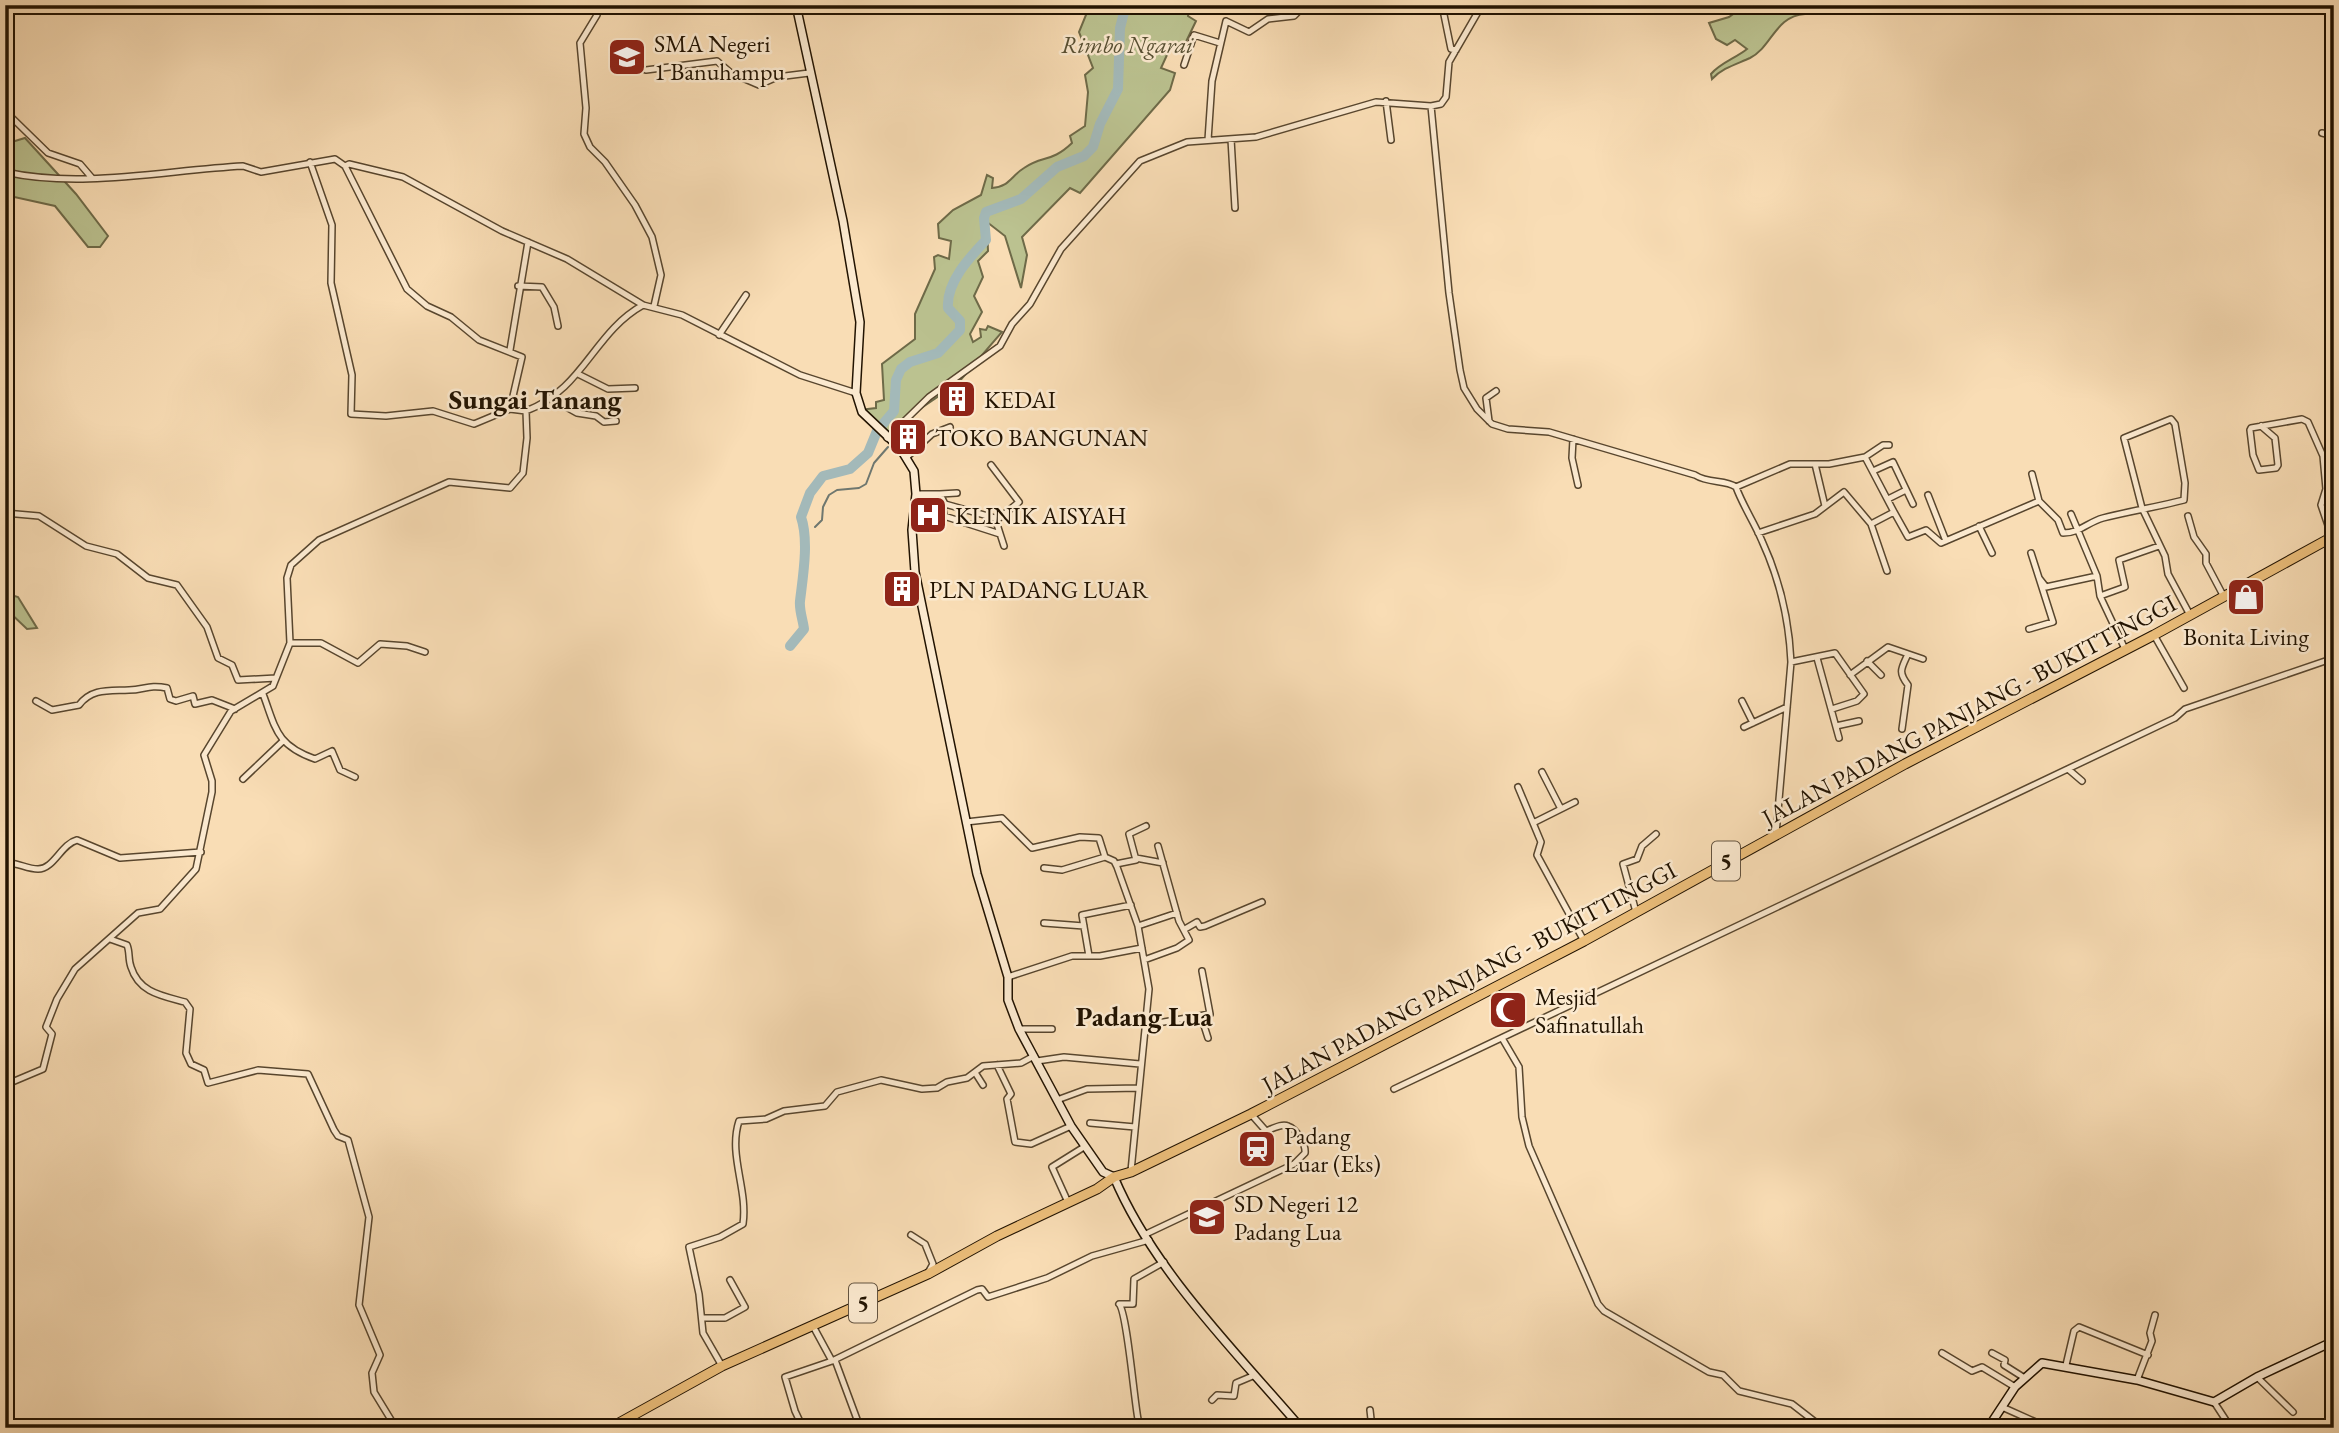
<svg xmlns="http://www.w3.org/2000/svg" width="2339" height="1433" font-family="'EB Garamond',serif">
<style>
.green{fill:#bbc290;stroke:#6e6a48;stroke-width:2}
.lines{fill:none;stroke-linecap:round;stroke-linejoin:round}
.stream{stroke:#6f776f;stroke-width:2}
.river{stroke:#a3b9b9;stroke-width:10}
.minor-casing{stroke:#58462e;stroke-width:8}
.secondary-casing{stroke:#221301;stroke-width:10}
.trunk-casing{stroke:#221301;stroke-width:11}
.minor{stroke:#fbe9cf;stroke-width:5}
.secondary{stroke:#fbe9cf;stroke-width:7}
.trunk{stroke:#ecbe7a;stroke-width:9}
.labels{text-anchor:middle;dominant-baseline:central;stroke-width:5;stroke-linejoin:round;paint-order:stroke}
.shield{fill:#fbe9cf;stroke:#63533f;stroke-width:2}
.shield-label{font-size:23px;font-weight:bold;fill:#221301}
.poi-label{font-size:24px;fill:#221301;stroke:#fbe9cf;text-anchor:start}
.park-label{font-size:24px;font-style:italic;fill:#585033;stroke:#fbe9cf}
.street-label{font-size:24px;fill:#221301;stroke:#fbe9cf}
.quarter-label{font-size:28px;font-weight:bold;fill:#221301;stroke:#fbe9cf}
</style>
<rect width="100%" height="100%" fill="#f9ddb5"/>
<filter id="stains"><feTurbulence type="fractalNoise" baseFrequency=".00286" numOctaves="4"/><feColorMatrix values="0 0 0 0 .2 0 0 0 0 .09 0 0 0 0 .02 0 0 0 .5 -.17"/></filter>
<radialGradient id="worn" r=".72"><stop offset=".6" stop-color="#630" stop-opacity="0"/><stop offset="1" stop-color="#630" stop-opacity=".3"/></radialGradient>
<path class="green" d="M1090 5H1190L1188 16 1196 21 1183 48 1172 44 1161 68 1175 73 1170 90 1080 193 1070 188 1022 237 1027 255 1021 288 1005 236 987 222 988 251 978 261 983 277 974 296 982 312 970 334 973 342 981 337 980 329 986 330 988 326 1002 332 958 383 914 413 892 435 894 448 859 410 876 408V402L884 400 882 364 915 339V314L935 269 934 257 938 255 949 259 951 241 939 238 938 224 953 210 981 195 987 175 993 178 992 188C1009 187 1011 176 1024 168 1043 155 1051 163 1072 143L1070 136 1085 126 1088 92 1085 75 1093 68 1079 32Z
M1760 5H1802L1805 14C1775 16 1772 47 1750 58 1737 64 1722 68 1712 79L1711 74C1720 63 1736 58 1747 49L1735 40 1727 45 1716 39 1709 23 1729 17 1736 12 1753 13Z
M25 138 76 194 108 236 100 247H88L55 206 5 195V144Z
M5 593 18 597 37 628 27 629 5 608Z"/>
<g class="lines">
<path class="stream" d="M815 527 822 520 823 507 829 495 837 490 859 488 866 484 874 463 888 447"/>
<path class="river" d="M790 646 804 629C803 620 799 610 800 601 803 576 809 540 801 517L810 493 823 476 850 469 868 453 877 431 894 411 896 380 901 369 910 362 938 353 960 330V321L948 308C946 282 970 257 986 240L984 218 986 212 1021 199 1057 167 1084 156 1093 147 1100 124 1118 89 1120 28 1126 5"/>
<defs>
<path id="minor" d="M596 5 597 15 580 43 586 108 584 134 590 147 605 162 635 205 652 237 661 275 654 306
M1442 5 1451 49 1456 50
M5 22 10 31 5 40
M1184 65 1194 35 1220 43
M646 70 717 61 731 73 759 85 777 77 809 73
M1386 101 1391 140
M1431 106 1449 293 1460 370 1464 388 1477 409 1492 424 1508 429 1549 432 1695 475C1709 484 1725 479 1736 487 1743 506 1754 522 1762 541 1780 580 1789 619 1791 662L1776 834
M5 111 48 153 80 164 92 178
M2322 133 2334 136
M1231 139 1235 208
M1208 140 1212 81 1226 21 1249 32 1268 19 1294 16 1305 5
M310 162 332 225 331 283 352 375 351 414 386 416 433 411 474 424 510 409 526 411
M345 166 407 289 427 306 451 317 479 340 522 357 510 409
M5 172C82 189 166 170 243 166L261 172 335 159 345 166 349 164 403 177 502 231 567 259 643 305 682 315 800 375 856 393
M518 286 542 287 554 307 558 326
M719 335 746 295
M510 350 528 242
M578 374 608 389 635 388
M552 399 577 413 596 416 604 422 616 421
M1489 421 1486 398 1496 391
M2261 426 2275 438 2278 465 2276 468 2259 470 2253 455 2250 430 2251 428 2302 419 2308 422 2323 456 2326 489 2321 505 2332 537
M887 438 929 397 1000 346 1012 324 1030 304 1061 249 1140 161 1187 142 1256 137 1376 102 1431 106 1441 104 1446 97 1449 62 1482 5
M1573 439 1572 458 1578 485
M907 457 932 434 950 427
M1865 457 1894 512
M1815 464 1825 506
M991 465 1019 502 997 520
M1873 471 1893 462 1913 504
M2032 474 2039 501
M1736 487 1790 464H1829L1865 457 1883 445H1889
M916 494H940L945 504 995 518 1004 546
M940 494 957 493
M1928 495 1946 541
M1888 499 1906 490
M942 502 944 516 1000 534
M5 513 39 516 86 546 117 554 148 578 177 585 207 627 218 658 232 665 238 680 276 678
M2071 514 2097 576 2100 596 2125 649
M2188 516 2194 537 2206 554V563L2224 597
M1871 524 1887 571
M1979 526 1992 553
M1758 533 1815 514 1844 492 1871 524 1894 512 1908 537 1926 530 1941 543 2039 501 2058 520 2063 533C2080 533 2088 522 2103 518 2130 511 2157 507 2184 500L2185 483 2175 424 2171 419 2124 438 2142 508 2165 556 2168 574 2190 615
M2031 553 2039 578
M2100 596 2125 587 2119 560 2159 546
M2029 629 2053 622 2039 578 2046 587 2097 576
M2154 635 2184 688
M290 643H321L358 663 380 644 407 646 425 652
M1817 658 1839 738
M1867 661 1881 675
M1791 662 1835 653 1864 694 1857 701 1832 709
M1850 675 1888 647 1923 659
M263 694C276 729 276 745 315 759L332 751 340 770 355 777
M36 701 52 710 79 705C92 688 109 691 129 690 144 690 149 684 167 688L170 699 176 701 193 696 195 704 212 700 235 709
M1742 701 1753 723
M1836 726 1859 721
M1744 727 1787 707
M1902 729 1908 685C1898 672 1901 669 1908 654
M2068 769 2082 781
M1542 772 1561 809
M243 779 283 741
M1518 787 1541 842 1537 855 1584 941
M966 822 1002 818 1032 848 1080 837 1099 838 1105 857 1114 861 1117 867 1138 926 1149 989 1131 1171
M1533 823 1575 802
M1136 858 1163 863
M1116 864 1136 860 1129 834 1146 826
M5 867 10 863C20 864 28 869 38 869 54 869 61 844 77 840L120 858 201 852
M1044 868 1062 870 1105 857
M1636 912 1623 864 1637 859 1642 846 1656 834
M1044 923 1084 926
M1138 926 1177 913
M1185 929 1197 922 1200 927 1205 926 1262 902
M110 939 127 945C130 952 128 959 131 967 139 993 163 996 185 1002L190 1009 186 1053 191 1064 204 1070 208 1083 258 1070 308 1074 334 1130 338 1136 348 1140 369 1217 359 1305 380 1355 372 1373 374 1392 396 1428
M1089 956 1082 915 1131 905
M1144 960 1177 948 1189 940 1179 921 1158 846
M1008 977 1072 956H1100L1142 948
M1201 1016 1208 1038
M1146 1025 1210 1014 1202 971
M1019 1029H1052
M1502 1038 1519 1067 1522 1117 1529 1146 1598 1304 1604 1311 1709 1372 1723 1375 1739 1391 1792 1404 1823 1428
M1037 1061 1064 1057 1140 1064
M997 1065 1011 1094 1007 1099 1015 1142 1031 1144 1071 1126
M976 1074 983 1085
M5 1085 43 1069 52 1034 46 1027 57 999 75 969 138 913 160 909 196 869 212 792V781L204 755 231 711 273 686 290 643 287 578 291 565 319 540 449 482 510 488 523 473 527 438 526 411C584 389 593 333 643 305
M1394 1089C1655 966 1915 842 2175 718L2185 709 2334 658
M1057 1100 1087 1089 1139 1088
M1090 1123 1135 1127
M1067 1200 1052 1167 1084 1147
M1146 1234 1294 1164 1305 1153C1306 1145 1297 1129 1288 1126 1282 1123 1272 1129 1266 1131L1251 1114
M911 1235 925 1244 933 1264 929 1271
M702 1318H725L745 1307 730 1280
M813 1326 832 1361
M1942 1353 1972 1371 1982 1367 2015 1387
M1992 1353 2005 1360 2004 1365 2023 1377
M835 1360 858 1422
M2066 1365 2074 1331 2079 1327 2148 1355
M722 1366 703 1333 699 1294 689 1247 720 1237 743 1224C748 1189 728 1155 739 1121L766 1119 784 1111 825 1106 837 1092 881 1080 922 1089 937 1088 947 1082 967 1078 983 1066 1021 1063 1034 1056
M2257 1377 2293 1412
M2137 1380 2152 1341 2150 1333 2155 1315
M1212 1400 1217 1395 1234 1396 1236 1383 1255 1375
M2214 1402 2231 1428
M2002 1407 2040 1424
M1370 1410 1372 1428
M803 1428 795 1411 785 1377 832 1361 977 1290 982 1289 988 1297 1047 1278 1092 1256 1149 1240
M1137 1428 1138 1419C1134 1399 1127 1312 1119 1304H1133L1134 1279 1164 1262"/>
<path id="secondary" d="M796 5 843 221 860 322 856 393 862 412 900 448 914 471 916 494 912 530 915 572 977 874 1008 977V1000L1019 1029 1071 1126 1103 1172 1114 1177C1153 1270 1236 1352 1301 1428
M1988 1428 2015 1387 2042 1363 2137 1380 2214 1402 2257 1377 2334 1341"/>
<path id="trunk" d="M610 1428 722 1366 928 1274 997 1236 1097 1189 1114 1177 1131 1172 1251 1114 1584 941 1905 764 2154 635 2334 536"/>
</defs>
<use href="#minor" class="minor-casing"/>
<use href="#secondary" class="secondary-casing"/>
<use href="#trunk" class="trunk-casing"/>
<use href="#minor" class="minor"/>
<use href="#secondary" class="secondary"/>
<use href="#trunk" class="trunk"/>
</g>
<defs>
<symbol id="school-square" viewBox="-11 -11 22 22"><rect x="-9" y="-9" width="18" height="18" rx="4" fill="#8f2418" stroke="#fbe9cf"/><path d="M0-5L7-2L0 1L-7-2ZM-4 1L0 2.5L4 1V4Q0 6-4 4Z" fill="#fff"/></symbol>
<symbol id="building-square" viewBox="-11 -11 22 22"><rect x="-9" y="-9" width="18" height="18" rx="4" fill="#8f2418" stroke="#fbe9cf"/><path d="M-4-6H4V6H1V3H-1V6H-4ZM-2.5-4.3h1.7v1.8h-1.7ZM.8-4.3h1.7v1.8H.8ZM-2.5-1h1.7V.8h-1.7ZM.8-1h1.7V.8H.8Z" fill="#fff"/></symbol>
<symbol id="hospital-square" viewBox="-11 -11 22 22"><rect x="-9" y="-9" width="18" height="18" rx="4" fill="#8f2418" stroke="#fbe9cf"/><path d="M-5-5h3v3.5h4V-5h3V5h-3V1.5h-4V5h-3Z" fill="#fff"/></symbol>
<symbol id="shop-square" viewBox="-11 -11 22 22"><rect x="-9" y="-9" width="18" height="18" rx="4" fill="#8f2418" stroke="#fbe9cf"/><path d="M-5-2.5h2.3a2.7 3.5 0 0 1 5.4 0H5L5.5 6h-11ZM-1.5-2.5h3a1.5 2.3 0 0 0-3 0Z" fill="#fff"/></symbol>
<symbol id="mosque-square" viewBox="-11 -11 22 22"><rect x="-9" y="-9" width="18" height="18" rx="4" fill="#8f2418" stroke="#fbe9cf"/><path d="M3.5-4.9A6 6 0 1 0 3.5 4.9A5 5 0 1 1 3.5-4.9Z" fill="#fff"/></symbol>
<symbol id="station-square" viewBox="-11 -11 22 22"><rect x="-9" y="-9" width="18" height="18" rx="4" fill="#8f2418" stroke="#fbe9cf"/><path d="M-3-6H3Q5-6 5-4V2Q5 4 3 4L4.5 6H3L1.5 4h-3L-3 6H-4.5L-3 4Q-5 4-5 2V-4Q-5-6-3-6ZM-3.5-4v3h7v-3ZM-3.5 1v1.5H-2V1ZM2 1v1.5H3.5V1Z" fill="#fff"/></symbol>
</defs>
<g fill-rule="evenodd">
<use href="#school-square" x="605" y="35" width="44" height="44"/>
<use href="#building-square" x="935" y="377" width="44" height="44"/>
<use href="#building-square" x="886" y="415" width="44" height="44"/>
<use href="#hospital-square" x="906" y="493" width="44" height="44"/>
<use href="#building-square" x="880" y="567" width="44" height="44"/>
<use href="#shop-square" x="2224" y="575" width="44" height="44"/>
<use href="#mosque-square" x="1486" y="988" width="44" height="44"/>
<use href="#station-square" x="1235" y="1127" width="44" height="44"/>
<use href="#school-square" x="1185" y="1195" width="44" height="44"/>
</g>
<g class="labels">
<g class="shield">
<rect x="1712" y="841.5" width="28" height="39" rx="5"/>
<rect x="849" y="1283.5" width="28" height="39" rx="5"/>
</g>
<g class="shield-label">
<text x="1726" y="861">5</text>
<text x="863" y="1303">5</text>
</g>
<g class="poi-label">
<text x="654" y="43">SMA Negeri<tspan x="654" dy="28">1 Banuhampu</tspan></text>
<text x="984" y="399">KEDAI</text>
<text x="935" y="437">TOKO BANGUNAN</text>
<text x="955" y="515">KLINIK AISYAH</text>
<text x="929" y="589">PLN PADANG LUAR</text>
<text x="2246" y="636" text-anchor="middle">Bonita Living</text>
<text x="1535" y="996">Mesjid<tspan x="1535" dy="28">Safinatullah</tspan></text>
<text x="1284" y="1135">Padang<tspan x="1284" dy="28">Luar (Eks)</tspan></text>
<text x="1234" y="1203">SD Negeri 12<tspan x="1234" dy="28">Padang Lua</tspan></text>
</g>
<g class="park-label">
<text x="1127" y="44">Rimbo Ngarai</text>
</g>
<g class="street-label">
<text transform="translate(1969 710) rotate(-28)">JALAN PADANG PANJANG - BUKITTINGGI</text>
<text transform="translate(1469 977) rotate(-28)">JALAN PADANG PANJANG - BUKITTINGGI</text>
</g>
<g class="quarter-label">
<text x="535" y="399">Sungai Tanang</text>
<text x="1144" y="1016">Padang Lua</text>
</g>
</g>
<rect width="2339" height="1433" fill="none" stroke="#f9ddb5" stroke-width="28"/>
<rect x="7" y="7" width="2325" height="1419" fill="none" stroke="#221301" stroke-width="3.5"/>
<rect x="14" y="14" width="2311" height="1405" fill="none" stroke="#221301" stroke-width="2"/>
<rect width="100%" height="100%" filter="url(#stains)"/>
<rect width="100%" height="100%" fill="url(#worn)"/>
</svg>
